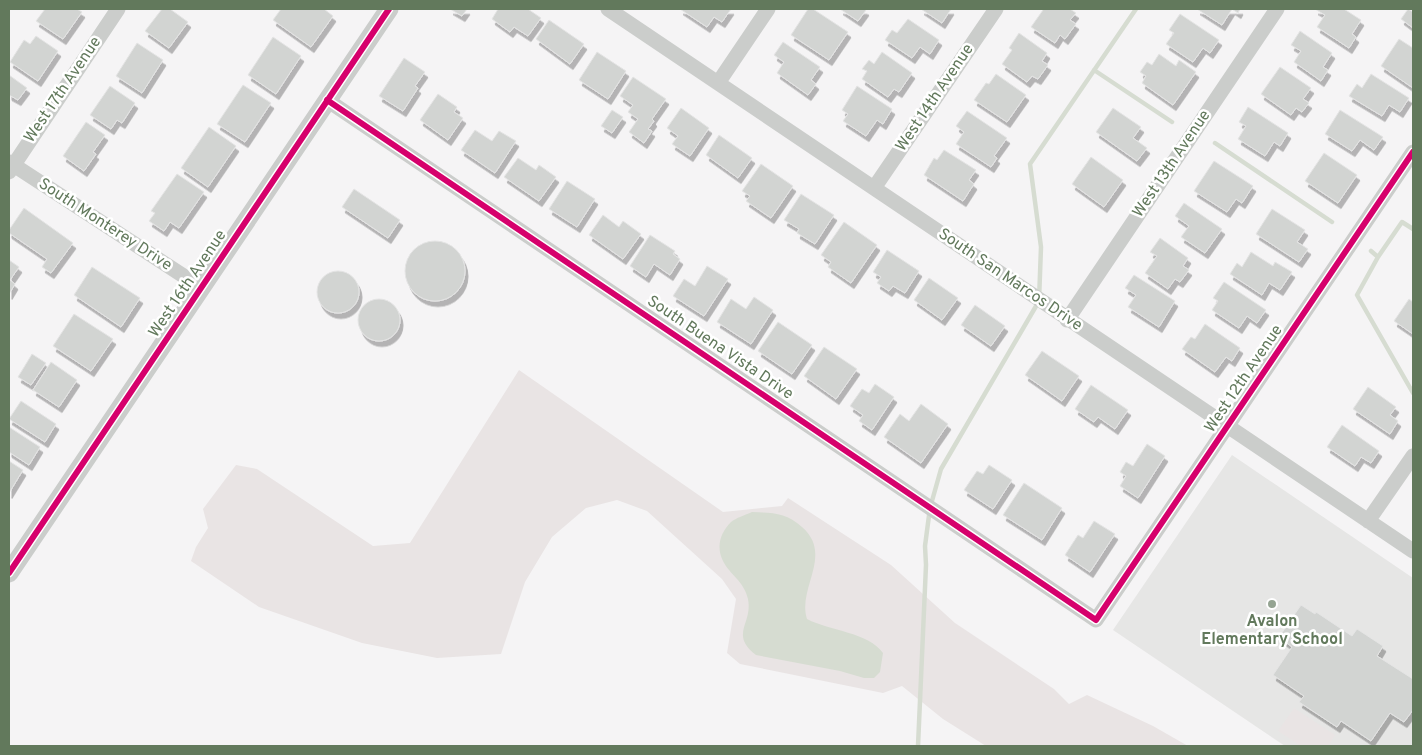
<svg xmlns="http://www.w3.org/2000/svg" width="1422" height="755" font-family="Overpass,sans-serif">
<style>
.built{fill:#e6e6e5}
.green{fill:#e9e4e4}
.water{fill:#d6dcd1}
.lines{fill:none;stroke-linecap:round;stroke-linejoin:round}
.stream{stroke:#d6dcd1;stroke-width:4.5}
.building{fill:#d2d4d2;stroke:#e4e4e4;filter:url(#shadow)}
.minor{stroke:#cbcdcb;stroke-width:15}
.tertiary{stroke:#cbcdcb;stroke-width:19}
.cycleway-casing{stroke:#fff;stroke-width:9}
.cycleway{stroke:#d6006c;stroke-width:6}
.poi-dot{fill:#95a492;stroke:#fff;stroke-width:2}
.labels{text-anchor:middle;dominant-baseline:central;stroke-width:5;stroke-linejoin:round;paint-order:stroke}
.street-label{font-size:16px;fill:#62795c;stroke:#fff}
.poi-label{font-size:16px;font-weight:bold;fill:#62795c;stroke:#fff}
</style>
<defs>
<filter id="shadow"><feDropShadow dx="3" dy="5.5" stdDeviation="0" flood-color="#0004"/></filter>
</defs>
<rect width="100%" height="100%" fill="#f5f4f5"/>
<path class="built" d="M1232 455 1413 578V746H1285L1113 630Z"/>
<path class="green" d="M519 370 723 512 782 506 788 498 891 565 955 623 1054 689 1069 704 1087 695 1153 726 1188 746H986L943 719 902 686 883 693 740 664 727 653 736 599 722 579 647 511 617 500 586 508 552 537 525 582 501 654 437 658 362 643 259 607 191 561 196 547 208 528 203 509 236 465 257 469 373 546 410 543Z
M1294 708 1335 735 1328 746H1301L1278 731Z"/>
<path class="water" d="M752 512C773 513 786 512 802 527 834 555 797 588 807 619 830 631 868 632 883 653L880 672 874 678H864L840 671 756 655C729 634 753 624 748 599 744 581 730 575 723 561 716 547 720 533 731 522 736 518 745 515 752 512Z"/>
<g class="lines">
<path class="stream" d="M1094 70 1172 122
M1215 143 1332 222
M1413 229 1402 222 1378 257 1357 295 1413 393
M1371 251 1378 257
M918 746 926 565 925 546 930 508 941 469 1039 301 1041 247 1030 164 1136 9"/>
</g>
<path class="building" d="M45 9H77L82 12 63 39 36 21Z
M162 9H170L188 22 169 48 145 31Z
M281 9H324L333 16 311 47 273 20Z
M450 9H467L462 16Z
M498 9H528L541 18 528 36 514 27 510 32 492 19Z
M680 9H731L722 22 714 17 707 27Z
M808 9H813L848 32 829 60 791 35Z
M840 9H864L866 10 858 21Z
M921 9H951L942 23Z
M1042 9H1070L1076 13 1070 20 1076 24 1065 39 1060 35 1055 43 1031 27 1043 10Z
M1197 9H1240L1238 13 1232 9 1222 25Z
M1315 9H1344L1361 20 1352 34 1356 37 1349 48 1317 27 1325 15Z
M1408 9 1413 12V28L1401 19Z
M1180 14 1219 40 1210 53 1203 48 1193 62 1166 44 1174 33 1169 30Z
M908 19 939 40 930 54 920 47 912 58 885 40 892 30 897 33Z
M549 20 584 44 570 64 536 39Z
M1300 31 1332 53 1323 67 1328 70 1321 81 1294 62 1301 51 1291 45Z
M1019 33 1047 53 1042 61 1048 65 1038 79 1032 76 1027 82 1002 64 1012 50 1009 48Z
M36 36 58 51 38 81 10 62 24 40 30 44Z
M273 37 301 56 276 94 248 75Z
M1399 39 1413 48V88L1381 66Z
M783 42 820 67 811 80 816 84 808 95 777 73 784 62 774 55Z
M137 43 163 60 142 93 116 76Z
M597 52 626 71 608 99 579 80Z
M882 52 912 73 899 92 894 89 888 97 862 79 867 71 862 69 869 60 874 64Z
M1159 54 1176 66 1179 60 1196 72 1173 105 1142 83 1146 76 1140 72 1147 62 1152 65Z
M404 58 425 72 415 86 418 88 403 111 379 96Z
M1280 67 1311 88 1303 99 1309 103 1302 112 1296 108 1291 115 1261 94Z
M996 74 1026 95 1007 122 974 100 986 83 989 84Z
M1371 74 1409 98 1400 112 1389 105 1382 116 1349 96 1357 84 1362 88Z
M9 75 27 88 18 100 9 95Z
M633 77 666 99 652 119 654 121 648 129 652 131 644 143 629 132 638 119 628 112 633 105 620 96Z
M243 85 271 103 245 142 217 124Z
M110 86 135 103 122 123 117 120 111 129 90 115Z
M857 86 892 109 883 124 877 120 866 136 843 121 848 114 842 110Z
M438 94 457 107 454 112 463 118 448 140 420 120Z
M1248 107 1288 133 1280 146 1274 142 1265 156 1238 139 1246 126 1239 122Z
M681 108 709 128 690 156 672 144 678 136 667 128Z
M1113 108 1141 127 1133 138 1147 148 1137 161 1096 132Z
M612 110 623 117 612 133 601 126Z
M1340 110 1383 137 1374 150 1360 140 1352 151 1325 134Z
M967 111 1007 138 994 156 997 158 991 167 956 144 964 132 956 126Z
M86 122 105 135 93 152 96 154 84 171 63 156Z
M209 127 236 146 208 187 181 168Z
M475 130 492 141 499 131 516 141 495 173 461 150Z
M719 135 752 158 738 178 706 155Z
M944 150 976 170 969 180 974 184 963 201 924 175 934 158 937 160Z
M1324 153 1357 175 1338 203 1305 181Z
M1091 157 1123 180 1104 207 1072 184Z
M518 158 536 170 539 165 556 177 539 201 504 177Z
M1214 161 1253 186 1242 203 1236 199 1227 212 1194 191Z
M761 164 793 186 771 218 746 201 750 196 742 191Z
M177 174 204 192 179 228 170 222 164 231 149 221 155 213 151 211Z
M567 181 595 199 577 227 549 209Z
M354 189 400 220 388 238 342 207Z
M801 194 834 215 815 244 797 233 799 229 784 220Z
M1184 203 1222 229 1205 253 1181 237 1189 226 1175 216Z
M24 208 73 243 51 273 42 267 47 259 9 233V230Z
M1272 209 1305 230 1297 242 1308 249 1299 262 1256 234Z
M603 215 619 227 623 221 641 234 623 259 589 235Z
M844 222 877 245 851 283 828 267 831 262 821 255Z
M650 235 675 251 673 254 680 259 670 275 654 264 646 277 630 266Z
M1160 238 1188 258 1183 266 1189 270 1180 282 1175 279 1168 289 1145 273 1157 256 1150 252Z
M405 271a30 30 0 1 1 60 0a30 30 0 1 1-60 0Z
M887 250 919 271 905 293 893 286 889 291 877 283 881 277 873 272Z
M1251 252 1273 266 1275 262 1292 272 1280 290 1269 283 1262 295 1230 274 1237 263 1242 267Z
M9 260 19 267 10 280 15 284 9 294Z
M707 266 728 279 704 316 673 296 684 279 695 286Z
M92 267 140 298 121 327 74 295Z
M317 292a21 21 0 1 1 42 0a21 21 0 1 1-42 0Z
M1134 275 1175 301 1159 327 1128 307 1136 295 1125 288Z
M929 278 958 298 942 320 914 300Z
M1224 282 1266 310 1257 323 1247 316 1239 328 1212 310 1218 301 1213 298Z
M754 297 773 310 751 344 717 322 731 299 746 309Z
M1409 299 1413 302V334L1394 321Z
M358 320a21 21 0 1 1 42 0a21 21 0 1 1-42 0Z
M975 305 1005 326 991 346 961 325Z
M74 314 113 339 91 371 53 346Z
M778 322 812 345 792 374 758 351Z
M1205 324 1240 348 1232 361 1226 357 1215 372 1182 349 1191 337 1195 339Z
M824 347 857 369 836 399 804 376Z
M1042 351 1079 376 1062 401 1025 375Z
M32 354 46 363 31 385 18 377Z
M51 362 77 380 59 407 33 390Z
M875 384 894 397 872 430 859 421 863 415 850 406 862 389 869 393Z
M1091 385 1128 410 1115 429 1098 417 1094 422 1075 409Z
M1368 387 1396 407 1390 415 1398 421 1390 434 1353 409Z
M21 401 56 424 45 442 9 419Z
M921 404 948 424 921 463 884 437 900 414 909 421Z
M1342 425 1379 451 1371 463 1361 457 1355 466 1327 447Z
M9 427 40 447 29 465 9 452Z
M1147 444 1165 456 1138 498 1120 486 1126 476 1120 472 1126 462 1133 466Z
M9 461 23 470 9 493Z
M989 465 1012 480 993 509 964 490 977 471 983 474Z
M1024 483 1062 508 1042 540 1003 515Z
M1094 521 1115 534 1090 572 1065 555 1078 535 1083 538Z
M1301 605 1315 614 1316 612 1352 636 1357 629 1383 646 1377 656 1413 679V710L1404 722 1390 713 1371 741 1341 721 1337 727 1299 702 1304 696 1273 675 1292 647 1279 637Z"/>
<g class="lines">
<path class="minor" d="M608 9 1413 551
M718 83 768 9
M327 100 1096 620 1413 152
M9 162 202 288
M9 172 118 9
M874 188 996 9
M1067 320 1277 9
M1368 521 1413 456"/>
<path class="tertiary" d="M9 573 389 9"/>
<defs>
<path id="cycleway" d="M327 100 1096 620 1413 152
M9 573 389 9"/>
</defs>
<use href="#cycleway" class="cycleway-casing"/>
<use href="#cycleway" class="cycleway"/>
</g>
<circle class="poi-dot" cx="1272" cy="604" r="5"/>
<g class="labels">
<g class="street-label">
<text transform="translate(63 90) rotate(-56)">West 17th Avenue</text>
<text transform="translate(935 98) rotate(-56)">West 14th Avenue</text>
<text transform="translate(1172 164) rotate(-56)">West 13th Avenue</text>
<text transform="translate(105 225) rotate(33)">South Monterey Drive</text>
<text transform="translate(1010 280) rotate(34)">South San Marcos Drive</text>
<text transform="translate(188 284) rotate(-56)">West 16th Avenue</text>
<text transform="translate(720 348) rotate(34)">South Buena Vista Drive</text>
<text transform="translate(1244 379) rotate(-56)">West 12th Avenue</text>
</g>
<g class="poi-label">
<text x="1272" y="622">Avalon<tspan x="1272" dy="18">Elementary School</tspan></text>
</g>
</g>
<rect width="1422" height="755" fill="none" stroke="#62795c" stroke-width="20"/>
</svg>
